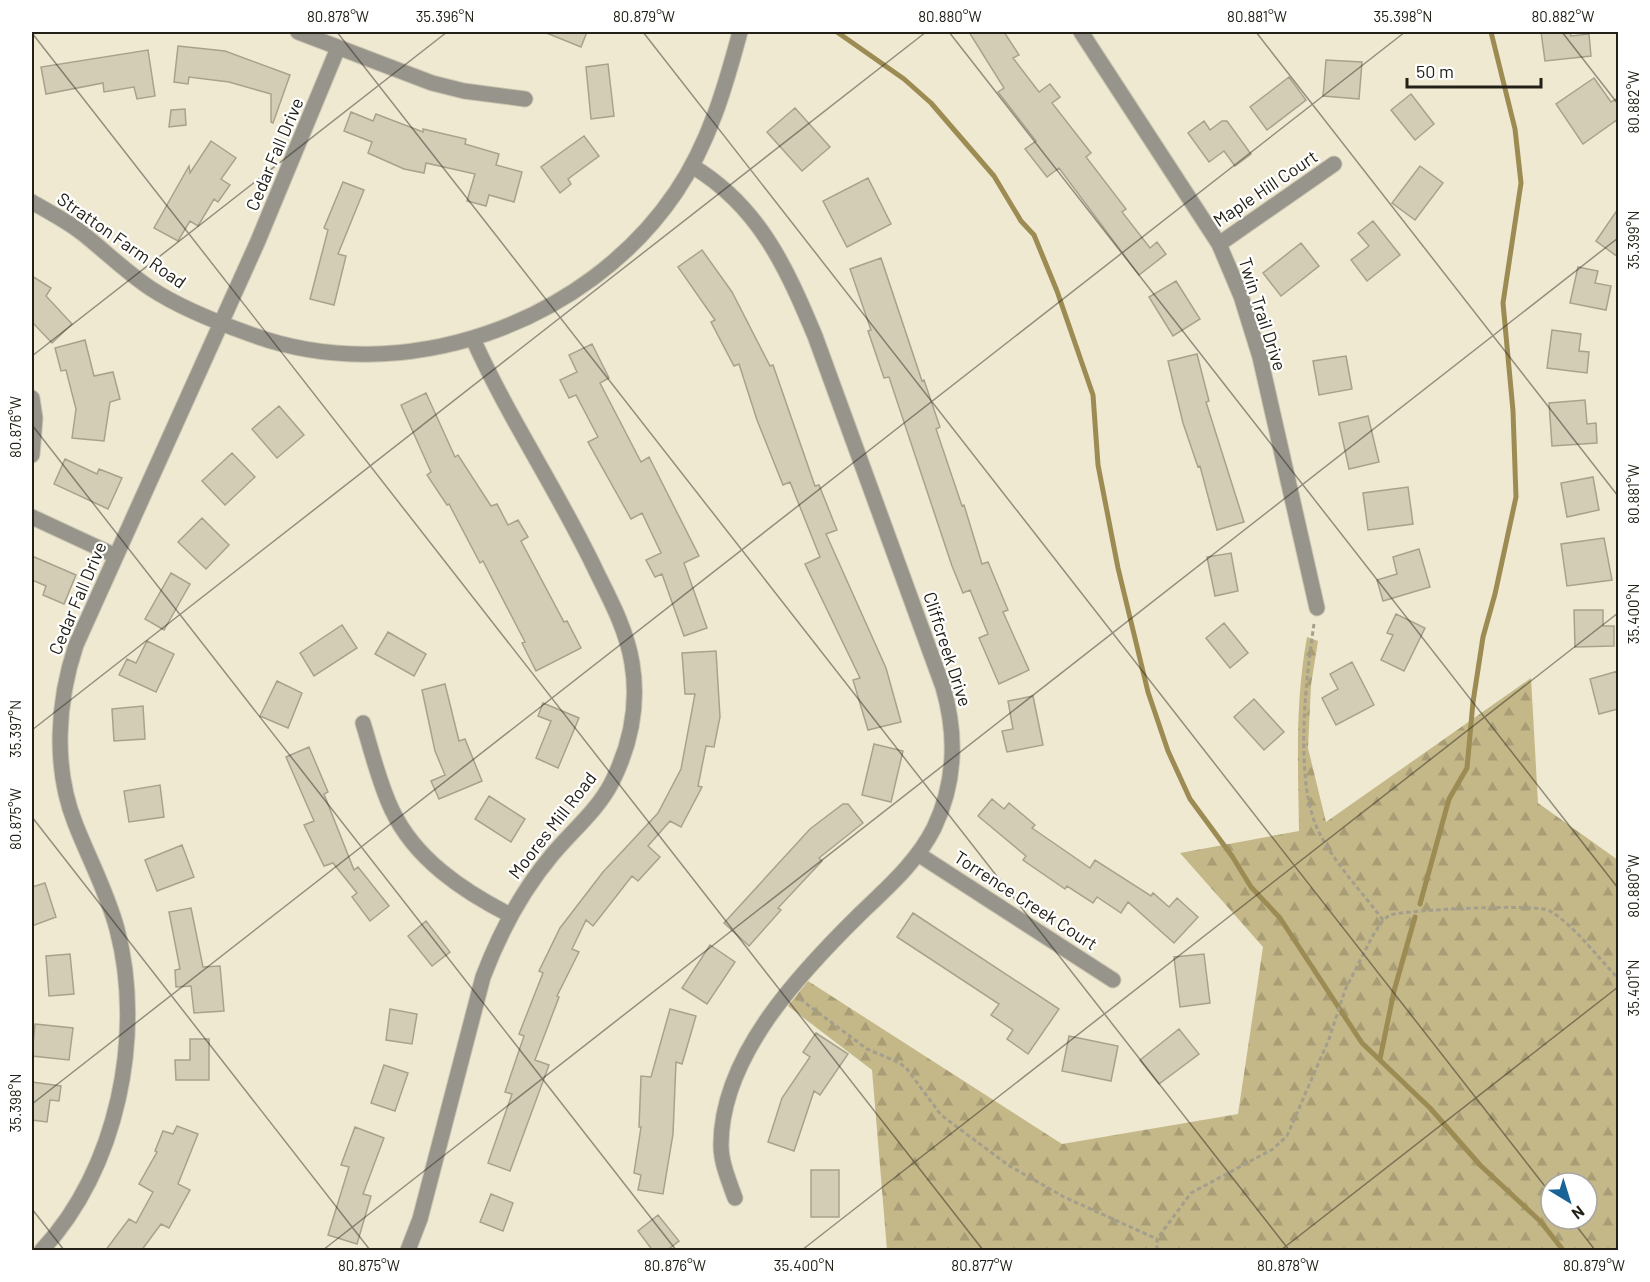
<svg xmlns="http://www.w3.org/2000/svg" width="1650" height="1282" font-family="Barlow,sans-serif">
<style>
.forest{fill:url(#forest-firs);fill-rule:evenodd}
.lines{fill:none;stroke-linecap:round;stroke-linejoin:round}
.stream{stroke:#9c8c54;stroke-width:5}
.building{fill:#d3cdb6;stroke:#a8a28c;stroke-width:1.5}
.minor-casing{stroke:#cbc5b0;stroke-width:17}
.path{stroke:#a49f8d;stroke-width:3;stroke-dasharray:4.5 3;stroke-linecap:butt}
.minor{stroke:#97958b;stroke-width:15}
.ticks{fill:none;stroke:#222017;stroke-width:1.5;stroke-opacity:0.45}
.labels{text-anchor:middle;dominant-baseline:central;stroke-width:4.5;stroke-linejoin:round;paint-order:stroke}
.street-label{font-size:18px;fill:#222017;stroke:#fff}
.neatline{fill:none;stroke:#222017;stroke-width:2}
.ticks-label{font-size:15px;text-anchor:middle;fill:#222017}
</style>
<defs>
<pattern id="forest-firs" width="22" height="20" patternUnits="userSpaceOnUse" patternTransform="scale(1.5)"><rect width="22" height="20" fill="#c4b788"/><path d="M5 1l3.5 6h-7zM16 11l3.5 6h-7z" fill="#a89d75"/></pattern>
</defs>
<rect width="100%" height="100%" fill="#f0e9d2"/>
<path class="forest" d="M1307 637 1318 641 1311 685 1308 748 1326 822 1531 678 1538 803 1618 860V1250H887L872 1070 788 1006 808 981 1062 1144 1238 1114 1263 947 1180 853 1299 831C1298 765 1295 702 1307 637ZM1551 1183H1587V1219H1551Z"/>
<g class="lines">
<path class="stream" d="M837 32 904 79 931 103 994 176 1021 221 1034 235 1057 291 1093 395 1098 465 1118 568 1148 692 1168 751 1190 799 1232 856 1251 887 1280 918 1362 1043 1430 1108 1480 1165 1540 1221 1563 1250
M1420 904 1449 799 1467 768 1473 702 1483 637 1495 594 1516 497 1513 411 1503 303 1521 183 1515 129 1491 32
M1380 1059 1394 991 1415 917"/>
</g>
<path class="building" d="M544 32H587L581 47Z
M969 32H1004L1019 55 1013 58 1039 92 1050 84 1060 97 1052 103 1091 153 1086 157 1126 209 1122 212 1150 248 1157 242 1166 254 1139 275 1059 168 1047 177 1025 149 1036 141 998 92 1004 88Z
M1541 32H1570L1571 36 1589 34 1591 56 1545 61Z
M178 46 225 51 290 75 273 123 271 122V94L229 82 189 77 188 84 174 82Z
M148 50 155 96 137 99 134 87 104 92 103 83 46 94 41 67Z
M1326 60 1362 62 1359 99 1323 96Z
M608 64 614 116 591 119 586 67Z
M1289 77 1306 100 1267 130 1250 107Z
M1594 78 1611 102 1618 98V119L1583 144 1556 104Z
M1411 94 1434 124 1415 140 1391 110Z
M795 108 830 147 802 171 767 132Z
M185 109 186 125 169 127 171 110Z
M351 112 373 121 376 114 423 132V129L466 139 465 144 499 154 496 165 522 172 514 202 489 195 486 206 467 201 475 174 426 163 424 173 404 169 368 153 372 142 344 131Z
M1204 121 1210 130 1222 121H1227L1251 154 1235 166 1224 151 1209 162 1188 133Z
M584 136 599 156 568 179 571 184 560 193 541 167Z
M211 141 236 158 221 179 230 185 218 202 214 199 198 226 190 221 178 241 154 228 189 166 190 173Z
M1420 166 1443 183 1415 220 1392 203Z
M868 178 891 224 847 247 823 201Z
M343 182 364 190 338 254 346 256 334 305 310 299 328 230 324 228Z
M1618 209V257L1596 241Z
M1373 221 1400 255 1367 281 1351 260 1369 246 1358 233Z
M1301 243 1319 266 1281 296 1263 273Z
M702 250 732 292 770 366 773 365 815 486 819 485 837 530 826 534 886 668 901 722 868 730 853 680 860 678 805 564 820 557 790 482 783 485 757 420 739 364 734 366 711 322 715 320 678 267Z
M881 258 922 381 924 380 940 427 936 429 962 506 964 505 982 564 988 562 1008 610 1003 612 1029 670 999 684 979 638 988 634 970 590 963 593 952 566 889 377 884 378 868 331 871 330 850 269Z
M1578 267 1598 271 1595 283 1611 286 1606 310 1570 303Z
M32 276 51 288 46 296 72 324 52 343 32 322Z
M1176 281 1200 319 1173 336 1149 297Z
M1552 330 1581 334 1579 351 1589 352 1587 373 1547 368Z
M85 340 94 376 113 372 120 399 110 402 104 441 72 438 76 409 66 370 61 371 55 348Z
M592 344 609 378 600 383 641 462 649 457 699 556 684 563 707 628 684 636 662 574 655 577 646 560 661 553 642 513 631 519 588 442 598 437 576 395 569 398 560 380 577 372 569 355Z
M1197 354 1209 401 1206 402 1244 522 1217 530 1200 466 1198 467 1183 423 1168 361Z
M1346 356 1352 389 1319 395 1313 361Z
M426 393 455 457 458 455 491 506 497 504 508 525 518 520 528 537 521 541 564 622 567 621 581 648 536 671 522 643 525 642 483 561 480 563 449 504 447 505 427 475 431 472 401 405Z
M1585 400 1587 424 1596 423 1597 443 1552 446 1549 403Z
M279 406 304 435 277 458 252 429Z
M1368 416 1379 462 1349 469 1339 423Z
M232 453 255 477 225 505 202 481Z
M65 459 97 474 99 469 122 478 108 509 54 484Z
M1593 477 1599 510 1567 517 1561 483Z
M1408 487 1413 524 1368 530 1363 493Z
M202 518 229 545 206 569 178 542Z
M1604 538 1612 580 1567 586 1561 544Z
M1419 549 1430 587 1383 601 1377 580 1397 574 1393 557Z
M1231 553 1238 591 1215 596 1207 557Z
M32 556 76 575 64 604 43 595 46 586 32 580Z
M171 573 190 584 164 630 145 619Z
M1574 610H1603V626H1614V646L1575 647Z
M1396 614 1425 628 1404 671 1381 660 1393 635 1387 633Z
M1224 623 1248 653 1230 668 1206 638Z
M342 625 357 648 314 676 300 653Z
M388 632 426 654 414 676 375 654Z
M147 641 174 654 156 692 119 675 127 659 136 663Z
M716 651 720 717 714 747 706 746 698 786 702 787 681 827 670 821 648 846 660 857 638 881 632 876 593 926 586 920 572 949 579 952 557 996 559 997 535 1060 549 1065 510 1171 488 1163 512 1094 505 1092 524 1036 519 1034 543 973 539 971 560 928 603 872 658 813 681 769 695 694H685L682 653Z
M1352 662 1374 705 1336 725 1322 698 1338 689 1330 674Z
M1618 671V709L1599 714 1590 679Z
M277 681 302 693 288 728 260 716Z
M445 684 459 741 465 739 482 781 439 799 431 781 445 775 435 751 422 690Z
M1033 696 1043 745 1007 752 1002 731 1013 729 1008 701Z
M1254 699 1284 732 1264 750 1234 717Z
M543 703 579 718 558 768 536 758 551 721 538 716Z
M143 706 145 739 114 741 112 709Z
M874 744 903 751 891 802 862 795Z
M309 747 328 792 324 794 354 870 358 867 389 906 370 921 352 897 357 893 333 863 324 866 304 825 314 821 286 757Z
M160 785 164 817 129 822 124 791Z
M489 796 525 819 511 842 475 819Z
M992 799 1004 809 1009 803 1035 825 1032 828 1090 868 1095 860 1151 896 1153 893 1169 907 1177 898 1198 917 1174 943 1128 902 1121 913 1097 897 1093 903 1067 886 1065 889 1023 860 1026 856 978 816Z
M843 804H848L863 823 819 858 822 861 778 908 781 910 749 946 724 923 810 829Z
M182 845 194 877 157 891 145 860Z
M45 883 56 917 32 926V887Z
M191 908 203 967 220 966 224 1011 194 1013 191 986 176 987 175 970 180 969 169 912Z
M913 913 1059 1009 1028 1054 1007 1039 1013 1030 991 1015 999 1004 897 937Z
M426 921 450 952 432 966 408 936Z
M710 945 735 962 707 1004 682 988Z
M70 954 74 994 49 996 46 956Z
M1204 954 1210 1003 1180 1007 1174 957Z
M390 1009 417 1014 412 1044 386 1040Z
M670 1009 696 1016 682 1064 676 1062 673 1134 663 1194 638 1190 641 1175 634 1173 641 1127H639L641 1076 651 1077Z
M35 1024 73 1028 69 1060 32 1056Z
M1179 1029 1199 1054 1159 1084 1140 1060Z
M816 1033 848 1054 820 1095 814 1091 794 1151 768 1142 782 1098 810 1057 803 1052Z
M1069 1036 1118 1046 1111 1081 1062 1071Z
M190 1039H209V1080H176L175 1060H190Z
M384 1065 408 1073 395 1111 371 1103Z
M32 1082 61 1086 59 1101 50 1100 47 1122 32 1120Z
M177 1126 198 1134 178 1184 190 1190 169 1228 161 1224 141 1251H105L129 1219 136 1223 153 1192 139 1184 157 1152 155 1151 163 1131 173 1134Z
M355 1127 384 1138 363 1194 371 1196 357 1244 328 1235 349 1167 341 1165Z
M811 1170H839V1217H811Z
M491 1194 513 1203 503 1231 480 1222Z
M658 1215 679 1241 666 1251H653L638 1231Z"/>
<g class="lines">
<defs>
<path id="minor" d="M298 32 432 83 464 91 525 99
M1081 32 1219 244 1241 296 1260 357 1317 608
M692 166C759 206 786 267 815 336L943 687C957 735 956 782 934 828 917 862 887 888 860 914 800 973 721 1056 721 1145 721 1163 729 1181 735 1198
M32 202C49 212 67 221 82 233 105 251 126 272 150 288 180 308 216 322 250 334 401 390 586 325 676 192 709 143 725 88 740 32
M1219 244 1334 164
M32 398 35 418 32 455
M32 517 116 556
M363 723C372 752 379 783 392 810 415 859 463 891 510 915
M918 854 1113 980
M42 1250C117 1170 145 1035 117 929 107 892 89 859 75 823 53 767 57 702 76 645L258 241 338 48
M408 1250 420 1219 483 977C500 932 521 892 552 855 572 831 598 810 612 782 631 744 639 705 632 663 627 632 612 603 598 575 560 494 510 421 473 339"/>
</defs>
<use href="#minor" class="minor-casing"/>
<path class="path" d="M1314 624C1306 678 1293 785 1320 834 1336 865 1362 892 1383 920
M800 999 867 1049 900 1063 907 1069 941 1115 1008 1165 1064 1197 1157 1239
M1157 1250V1239L1191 1193 1273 1149 1287 1136 1329 1039 1345 990 1372 937 1383 920 1390 915C1406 910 1538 903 1550 911 1574 925 1598 958 1618 978"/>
<use href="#minor" class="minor"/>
</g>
<path class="ticks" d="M337 32 1289 1250M643 32 1551 1194M949 32 1618 888M1256 32 1618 496M1562 32 1618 104M32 33 983 1250M32 356 447 32M32 425 676 1250M32 730 926 32M32 817 370 1250M32 1104 1405 32M32 1209 64 1250M1571 1219 1595 1250M323 1250 1618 238M802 1250 1618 613M1281 1250 1618 987"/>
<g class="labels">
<g class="street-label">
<text transform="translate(274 154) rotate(-67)">Cedar Fall Drive</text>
<text transform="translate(1265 188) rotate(-34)">Maple Hill Court</text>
<text transform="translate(122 240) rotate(35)">Stratton Farm Road</text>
<text transform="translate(1263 314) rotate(72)">Twin Trail Drive</text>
<text transform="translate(77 598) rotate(-67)">Cedar Fall Drive</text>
<text transform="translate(948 649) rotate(72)">Cliffcreek Drive</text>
<text transform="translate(552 825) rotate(-52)">Moores Mill Road</text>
<text transform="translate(1026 900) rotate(33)">Torrence Creek Court</text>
</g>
</g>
<rect width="1650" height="1282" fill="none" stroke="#ffffff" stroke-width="66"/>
<g transform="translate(1569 1201) rotate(142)"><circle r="28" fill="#ffffff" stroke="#a7a6a2" stroke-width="1.5"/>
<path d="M0-4.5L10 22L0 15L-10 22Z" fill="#196396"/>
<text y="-9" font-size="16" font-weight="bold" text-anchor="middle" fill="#222017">N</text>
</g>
<path d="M1407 78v9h134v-9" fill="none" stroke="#222017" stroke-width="3"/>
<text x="1416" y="78" font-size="18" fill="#222017" stroke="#ffffff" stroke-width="4.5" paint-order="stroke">50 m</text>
<rect x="33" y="33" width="1584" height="1216" class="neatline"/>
<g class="ticks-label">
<text x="338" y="22">80.878°W</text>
<text x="445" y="22">35.396°N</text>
<text x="644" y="22">80.879°W</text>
<text x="950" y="22">80.880°W</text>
<text x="1257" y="22">80.881°W</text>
<text x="1403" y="22">35.398°N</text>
<text x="1563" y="22">80.882°W</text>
<text transform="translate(1634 102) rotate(-90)" y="5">80.882°W</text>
<text transform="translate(1634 240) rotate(-90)" y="5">35.399°N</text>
<text transform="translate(16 427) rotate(-90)" y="5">80.876°W</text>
<text transform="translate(1634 494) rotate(-90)" y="5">80.881°W</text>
<text transform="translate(1634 614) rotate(-90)" y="5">35.400°N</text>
<text transform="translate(16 729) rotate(-90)" y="5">35.397°N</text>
<text transform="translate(16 819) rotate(-90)" y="5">80.875°W</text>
<text transform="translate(1634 886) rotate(-90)" y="5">80.880°W</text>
<text transform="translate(1634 988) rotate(-90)" y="5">35.401°N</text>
<text transform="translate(16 1103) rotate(-90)" y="5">35.398°N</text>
<text x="369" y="1271">80.875°W</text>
<text x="675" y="1271">80.876°W</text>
<text x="804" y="1271">35.400°N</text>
<text x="982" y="1271">80.877°W</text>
<text x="1288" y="1271">80.878°W</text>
<text x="1594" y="1271">80.879°W</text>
</g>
</svg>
